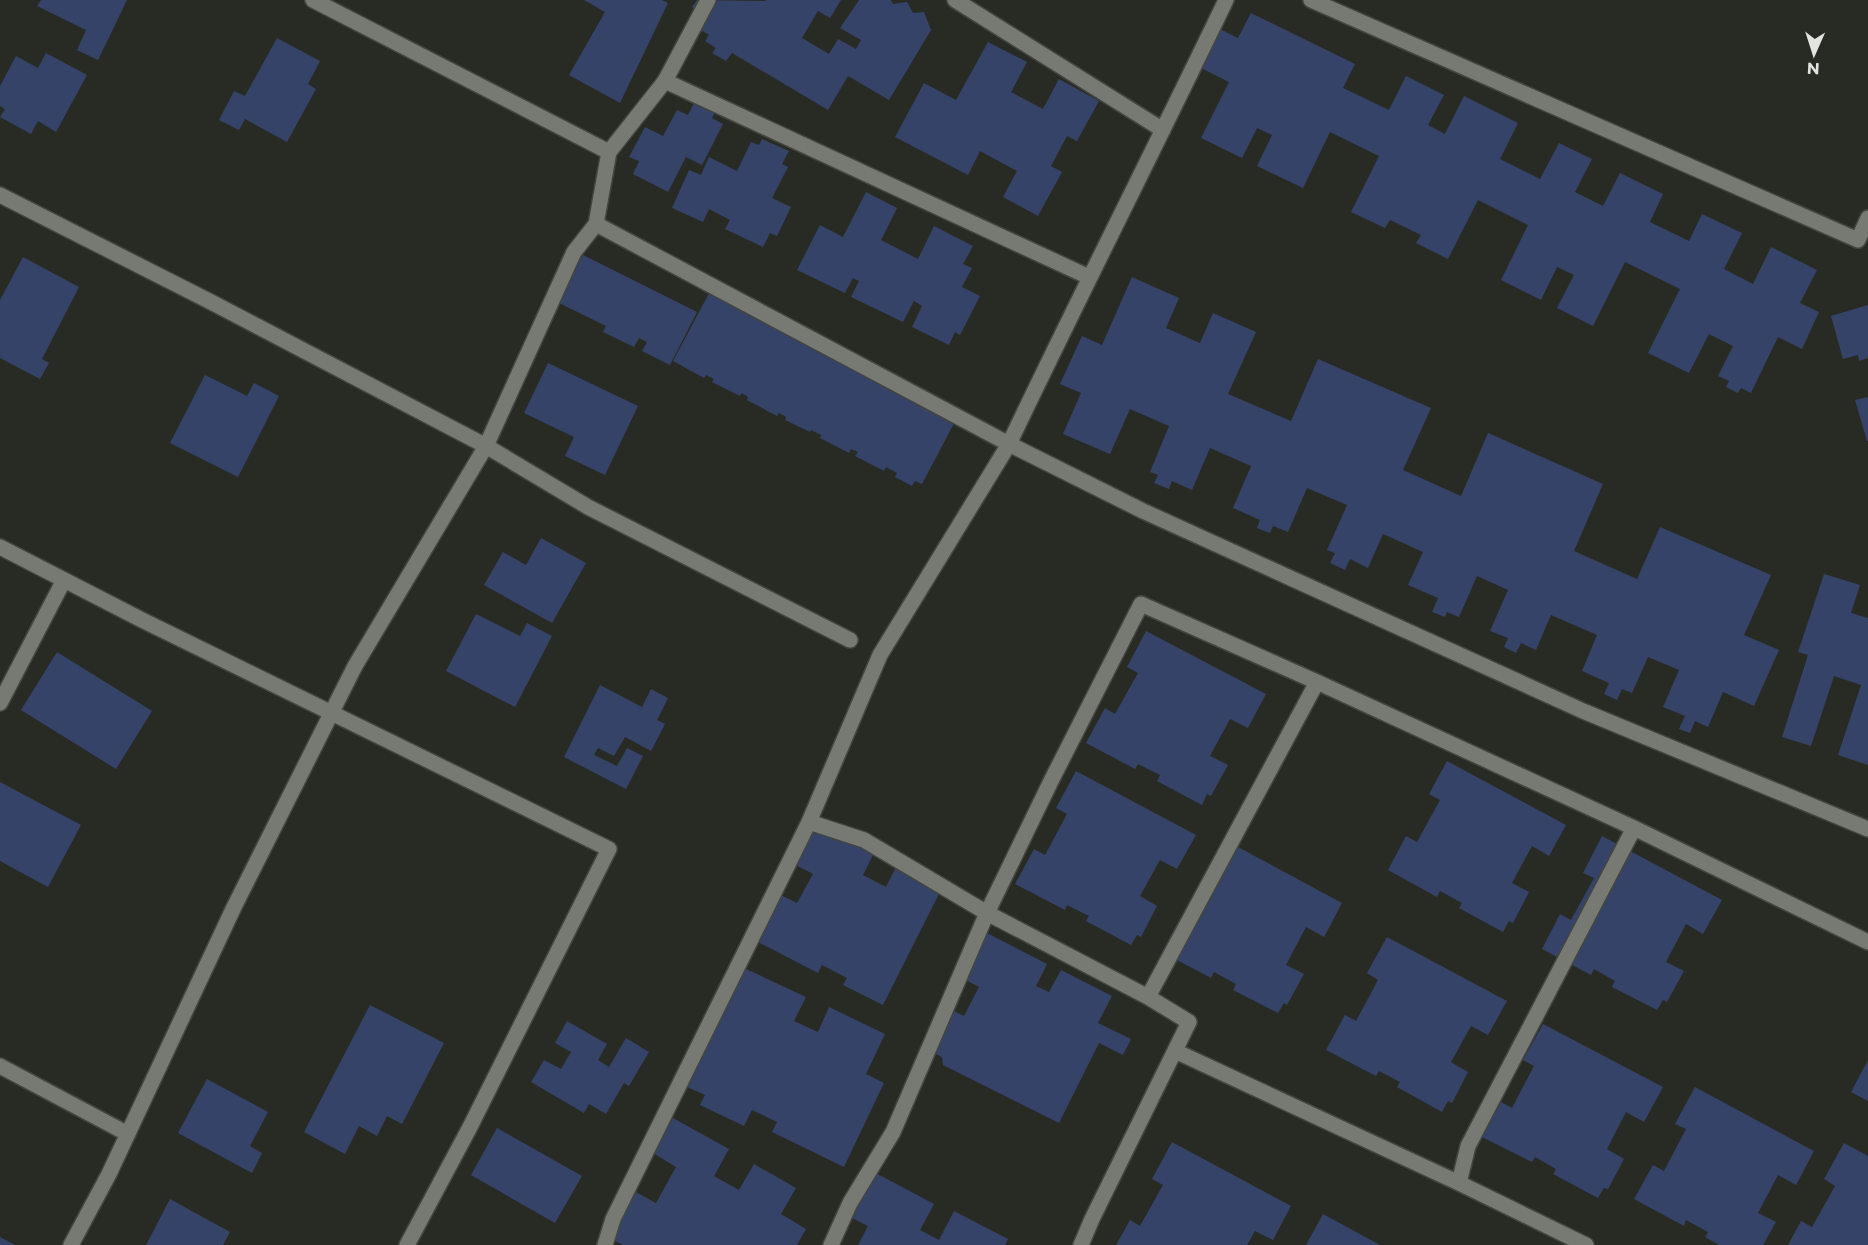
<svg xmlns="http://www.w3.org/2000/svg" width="1868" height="1245" font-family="Montserrat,sans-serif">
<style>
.building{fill:#354369}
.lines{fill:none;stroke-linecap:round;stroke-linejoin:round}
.lane-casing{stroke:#434640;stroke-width:18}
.street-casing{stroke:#434640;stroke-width:18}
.lane{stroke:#777a73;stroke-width:15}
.street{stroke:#777a73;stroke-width:15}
</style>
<rect width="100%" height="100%" fill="#282b24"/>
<path class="building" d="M41 0H127L98 60 77 50 86 30 37 6Z
M584 0H662L668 3 620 103 569 75 605 12Z
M697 0 765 1 766 0H841L830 18 818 11 802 38 829 54 838 39 856 49 861 40 840 28 859 0H891L893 4 907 2 913 13 924 12 931 30 889 100 848 76 828 110 732 53 726 61 712 53 716 48 705 41 709 35 692 25 700 12 692 7Z
M1251 13 1355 64 1343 88 1389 110 1406 76 1444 95 1428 125 1445 134 1464 96 1518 123 1500 159 1540 179 1559 143 1592 159 1575 192 1603 206 1620 173 1663 194 1650 222 1689 241 1702 214 1742 233 1724 269 1753 284 1771 247 1817 270 1800 303 1819 312 1802 349 1778 337 1751 393 1741 388 1738 393 1726 387 1729 381 1718 376 1733 346 1709 334 1689 373 1648 353 1680 289 1625 262 1593 326 1557 308 1574 275 1557 267 1541 300 1501 280 1528 225 1478 200 1448 259 1416 243 1421 235 1390 220 1385 228 1351 212 1379 156 1330 132 1303 188 1257 166 1272 135 1257 128 1242 158 1201 138 1229 82 1195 65 1214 26 1238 38Z
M277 38 320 61 308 84 316 89 287 142 245 119 239 130 219 120 234 91 245 96Z
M988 42 1027 62 1011 92 1043 109 1059 79 1099 101 1077 141 1067 136 1051 166 1062 172 1038 216 1003 197 1017 171 980 151 968 175 895 137 924 83 956 100Z
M46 53 87 75 56 132 38 121 31 134 0 117 5 109 0 106V86L16 56 38 68Z
M695 101 715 112 712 118 723 124 702 165 686 157 668 192 633 174 639 161 629 157 645 127 663 136 677 110 688 115Z
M762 139 789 151 782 164 788 167 772 198 791 207 777 236 770 233 763 247 725 229 730 220 709 209 703 222 672 208 689 170 701 175 709 157 737 171 751 142 759 145Z
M866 192 897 208 881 240 918 259 934 226 973 246 963 264 972 268 962 287 980 296 960 335 955 332 949 345 912 327 922 306 914 301 903 322 851 297 859 281 853 278 845 293 797 270 820 225 843 237Z
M581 254 697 312 670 365 642 351 647 342 639 338 634 347 603 332 606 326 557 302Z
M23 257 79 287 42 359 49 363 40 379 0 358V300Z
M1132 277 1179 298 1166 328 1200 343 1213 313 1256 332 1228 394 1291 421 1318 359 1431 408 1403 470 1461 496 1488 433 1603 484 1574 551 1637 579 1660 527 1771 575 1744 635 1779 650 1754 706 1723 692 1708 727 1695 721 1690 733 1679 729 1685 716 1663 707 1679 670 1648 657 1632 693 1622 689 1617 700 1604 694 1609 683 1582 671 1597 635 1551 615 1536 650 1521 643 1516 653 1504 647 1508 638 1490 631 1508 590 1477 576 1459 617 1447 612 1445 617 1432 612 1438 598 1408 585 1423 552 1383 534 1368 568 1350 559 1345 570 1330 563 1335 553 1327 550 1347 505 1307 488 1288 532 1273 526 1270 533 1257 528 1260 520 1233 508 1251 466 1210 448 1192 490 1172 481 1169 489 1154 483 1158 475 1150 472 1169 426 1130 409 1110 454 1063 434 1081 393 1060 384 1082 336 1102 345Z
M715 282 961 410 922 484 915 481 912 486 895 477 897 473 886 467 884 471 855 456 858 452 851 449 849 453 820 438 821 435 811 430 810 432 785 420 786 417 779 413 777 416 747 400 748 397 742 393 740 396 712 382 714 379 706 375 704 378 673 361Z
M1868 305V358L1859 361 1858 355 1843 359 1831 316Z
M548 363 638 406 605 475 565 456 574 437 524 413Z
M205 375 247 396 254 383 279 396 238 477 170 443Z
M1868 397V441H1867L1855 400Z
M541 538 586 563 552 623 484 585 503 552 526 565Z
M1824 574 1860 585 1851 613 1868 618V765L1838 755 1861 685 1834 676 1811 746 1782 737 1808 655 1798 652Z
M476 614 520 636 527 623 552 636 515 707 446 671Z
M1146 631 1266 694 1248 728 1230 719 1210 756 1228 765 1211 796 1207 794 1202 805 1157 781 1160 775 1138 764 1135 769 1086 743 1105 708 1115 714 1138 673 1127 667Z
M57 652 152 711 116 769 21 710Z
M600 685 642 707 651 689 668 698 657 720 665 724 651 751 625 737 614 756 598 748 594 755 617 766 627 748 643 756 626 789 564 757Z
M1447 761 1566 825 1549 856 1532 846 1512 883 1529 892 1513 923 1509 921 1503 932 1459 908 1462 903 1440 891 1437 897 1388 870 1406 836 1417 842 1440 800 1429 794Z
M1076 771 1196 835 1177 869 1160 860 1140 896 1157 906 1141 937 1137 935 1131 945 1086 921 1089 916 1067 905 1065 910 1015 884 1034 849 1045 855 1067 814 1056 808Z
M0 782 81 825 48 887 0 861Z
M817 820 876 849 863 875 886 887 899 861 944 884 883 1005 843 985 847 978 822 965 818 973 756 941 779 894 797 903 813 874 794 864Z
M1602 836 1722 900 1703 934 1686 924 1666 962 1684 971 1667 1002 1663 1000 1657 1010 1612 987 1615 981 1594 969 1591 975 1542 949 1560 914 1571 920 1594 878 1583 873Z
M1223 839 1342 903 1324 937 1306 927 1286 965 1304 974 1287 1005 1284 1003 1278 1013 1233 990 1236 984 1214 972 1211 978 1162 952 1181 917 1192 923 1214 881 1203 876Z
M985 932 1047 964 1036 986 1049 992 1061 970 1112 996 1098 1023 1131 1039 1123 1055 1099 1043 1059 1123 943 1065 942 1057 929 1051 950 1009 964 1016 979 987 962 978Z
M1387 937 1507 1001 1488 1035 1471 1026 1451 1062 1468 1072 1452 1103 1448 1101 1442 1112 1397 1087 1400 1082 1379 1071 1376 1076 1326 1050 1345 1015 1356 1021 1378 980 1367 973Z
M742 967 806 997 794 1021 818 1032 829 1007 885 1034 866 1074 884 1083 844 1167 772 1132 777 1122 752 1110 744 1126 700 1105 705 1095 685 1086Z
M370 1005 444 1043 402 1124 387 1116 377 1136 359 1126 345 1154 304 1132Z
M567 1021 607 1044 598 1060 609 1067 626 1038 649 1052 629 1086 624 1083 606 1114 589 1104 584 1113 531 1082 544 1060 561 1069 571 1052 555 1043Z
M1543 1024 1663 1087 1644 1122 1626 1112 1607 1149 1624 1159 1608 1189 1604 1188 1598 1198 1553 1174 1556 1169 1535 1157 1532 1162 1482 1137 1501 1102 1512 1108 1534 1066 1523 1060Z
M1868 1060V1101L1851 1092Z
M207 1079 268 1112 250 1146 262 1153 252 1173 178 1133Z
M1695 1087 1814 1151 1796 1185 1778 1175 1758 1213 1776 1222 1763 1245H1719L1705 1237 1708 1232 1686 1220 1684 1226 1634 1199 1653 1165 1664 1171 1686 1129 1675 1124Z
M673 1118 729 1149 714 1176 739 1190 754 1164 796 1188 781 1214 806 1229 797 1245H623L606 1236 632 1190 656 1203 676 1167 653 1153Z
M497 1128 582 1176 555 1223 471 1175Z
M1172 1142 1291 1206 1273 1240 1255 1231 1247 1245H1116L1130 1220 1140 1226 1163 1185 1152 1179Z
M1844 1143 1868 1156V1245H1788L1801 1221 1812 1227 1835 1186 1824 1179Z
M872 1171 934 1204 920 1230 939 1240 954 1211 1008 1239 1005 1245H858L868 1226 848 1216Z
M170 1199 230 1232 223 1245H146Z
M1323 1214 1380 1245H1306Z
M0 1237 15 1245H0Z"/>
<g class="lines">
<defs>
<path id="lane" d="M708 0 665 81 1089 277
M955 0 1163 130
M1226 0C1155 148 1080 295 1009 444L1143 511 1583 711 1868 829
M1311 0 1858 240 1868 218"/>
<path id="street" d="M313 0 609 152
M0 195 211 302 486 446 588 507 850 640
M596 224 1009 444 880 655 809 822
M0 547 142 620 609 849 470 1127 407 1245
M0 703 64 580
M1148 997 1317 682
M1175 1051 1459 1183 1586 1245
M0 1066 128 1134
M1459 1183 1468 1146 1634 828
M71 1245 109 1174 234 907 355 666 486 446 574 252 596 224 609 152 665 81
M605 1245 613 1219 809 822 864 840 987 913 893 1132 850 1203 831 1245
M1081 1245 1092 1219 1189 1022 1148 997 987 913 1051 781 1141 604 1317 682 1634 828 1868 942"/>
</defs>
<use href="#lane" class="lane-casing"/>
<use href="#street" class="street-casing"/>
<use href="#lane" class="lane"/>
<use href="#street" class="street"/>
</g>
<g transform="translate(1814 54) rotate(183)" stroke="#282b24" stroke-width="4.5" paint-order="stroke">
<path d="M0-4.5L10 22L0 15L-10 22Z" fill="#e2e4e0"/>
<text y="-9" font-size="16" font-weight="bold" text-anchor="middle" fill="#e2e4e0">N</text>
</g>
</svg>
